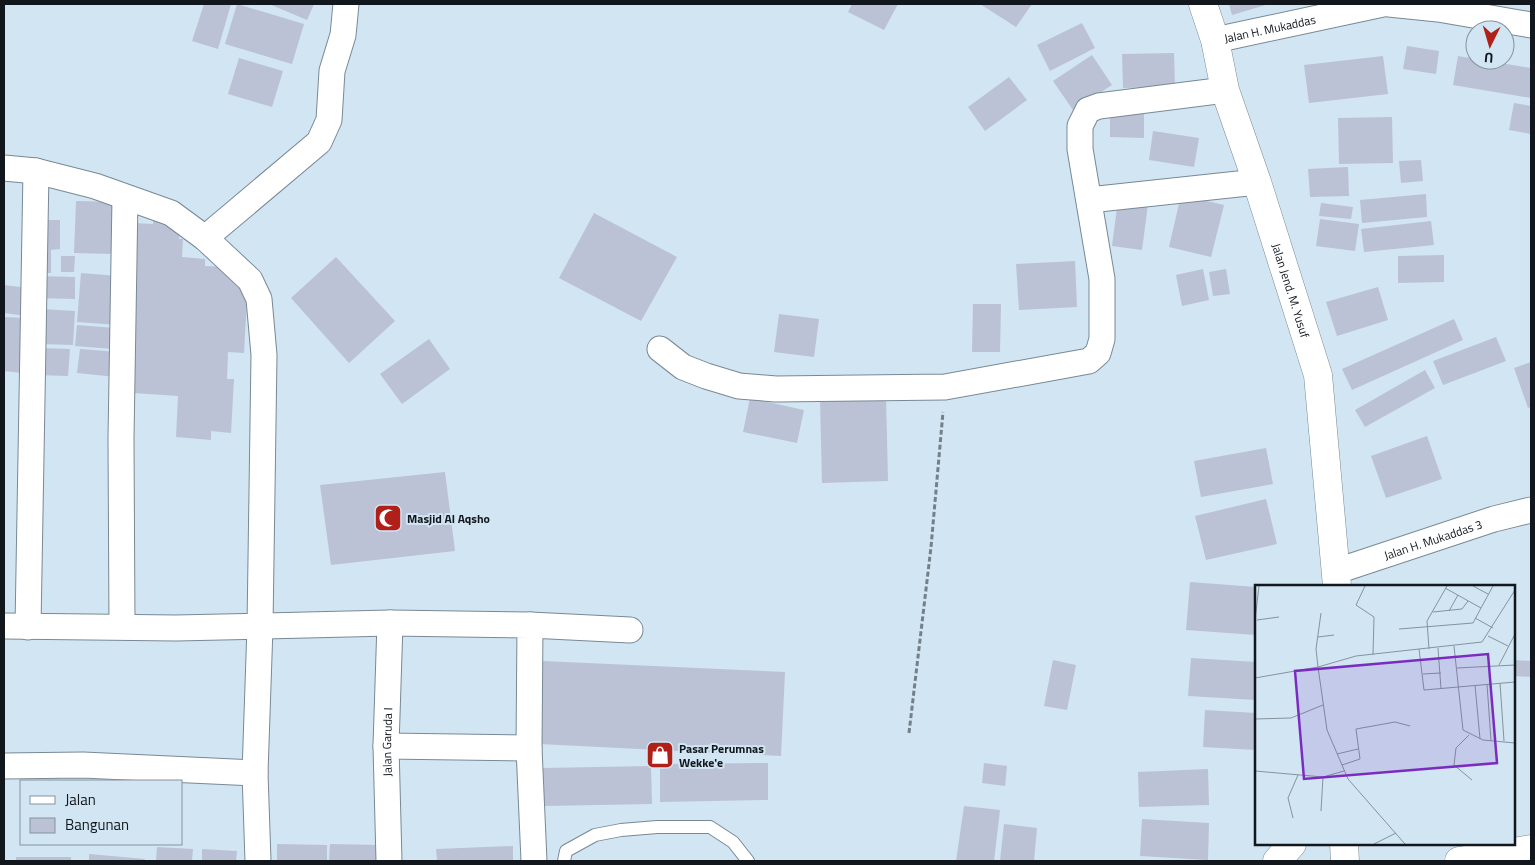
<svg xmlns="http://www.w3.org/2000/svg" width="1535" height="865" viewBox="0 0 1535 865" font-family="'Titillium Web',sans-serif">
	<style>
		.building { fill: #bbc2d5 }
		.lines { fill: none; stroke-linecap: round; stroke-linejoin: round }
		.service-casing { stroke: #788995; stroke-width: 14 }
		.minor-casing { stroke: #788995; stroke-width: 27 }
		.tertiary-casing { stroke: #788995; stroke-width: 29 }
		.trunk-casing { stroke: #788995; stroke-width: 29 }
		.path { stroke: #738089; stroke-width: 3; stroke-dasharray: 5 2.5; stroke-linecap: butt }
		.service { stroke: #fff; stroke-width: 12 }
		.minor { stroke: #fff; stroke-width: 25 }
		.tertiary { stroke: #fff; stroke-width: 28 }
		.trunk { stroke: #fff; stroke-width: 28 }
		.labels { text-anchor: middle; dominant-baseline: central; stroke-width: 4; stroke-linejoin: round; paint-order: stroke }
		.street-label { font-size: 12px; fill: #11171c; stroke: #d2e5f3 }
		.poi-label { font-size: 12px; font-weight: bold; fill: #11171c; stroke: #d2e5f3; text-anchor: start }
		.inset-road { fill: none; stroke: #85939d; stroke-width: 1 }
		.view { fill: #7b2cbf; fill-opacity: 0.15; stroke: #7b2cbf; stroke-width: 2.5 }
		.inset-edge { fill: none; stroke: #11171c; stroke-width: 2.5 }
	</style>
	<rect width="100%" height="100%" fill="#d2e5f3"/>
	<!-- building -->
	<g class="building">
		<path d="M204,4H231L218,49L192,41Z"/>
		<path d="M237,4L304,24L292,64L225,44Z"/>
		<path d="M269,4H314L307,20Z"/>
		<path d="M852,4H898L884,30L848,12Z"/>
		<path d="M980,4H1032L1016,27Z"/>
		<path d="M1229,4H1269L1232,15Z"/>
		<path d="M1082,23L1095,48L1050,71L1037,45Z"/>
		<path d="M1407,46L1439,51L1436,74L1403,69Z"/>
		<path d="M1174,53L1175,87L1123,88L1122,54Z"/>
		<path d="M1092,55L1112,85L1073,110L1053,81Z"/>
		<path d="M1383,56L1388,94L1309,103L1304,65Z"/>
		<path d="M1458,56L1531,68V98L1453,85Z"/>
		<path d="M239,58L283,71L272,107L228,94Z"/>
		<path d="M1009,77L1027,100L985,131L968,107Z"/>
		<path d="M1514,103L1531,106V134L1509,130Z"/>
		<path d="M1110,110H1144V138L1110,137Z"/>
		<path d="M1392,117L1393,163L1339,164L1338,118Z"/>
		<path d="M1153,131L1199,138L1194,167L1149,160Z"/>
		<path d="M1421,160L1423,181L1401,183L1399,161Z"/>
		<path d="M1348,167L1349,196L1310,197L1308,169Z"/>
		<path d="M1426,194L1427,217L1362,223L1360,200Z"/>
		<path d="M1181,195L1224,205L1211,257L1169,247Z"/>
		<path d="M1118,200L1148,204L1142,250L1112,246Z"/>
		<path d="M76,201L117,202L115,254L74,253Z"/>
		<path d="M1321,203L1353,207L1351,219L1319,216Z"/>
		<path d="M594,213L677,257L641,321L559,278Z"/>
		<path d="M153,218L180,220L179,239H183L182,257L205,259V266L230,267V280L248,281L244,353L228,352L227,379H234L231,433L211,431V440L176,437L178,396L133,393L135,362L125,361L133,223L153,224Z"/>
		<path d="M1320,219L1359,224L1355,251L1316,246Z"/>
		<path d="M36,220H60V249L51,250V273H36Z"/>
		<path d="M1431,221L1434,245L1364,252L1361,229Z"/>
		<path d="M1444,255V282L1398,283V256Z"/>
		<path d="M61,256H75L74,272H61Z"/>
		<path d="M336,257L395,321L349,363L291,298Z"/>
		<path d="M1075,261L1077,307L1019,310L1016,264Z"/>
		<path d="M1203,269L1209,300L1182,306L1176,275Z"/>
		<path d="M1226,269L1230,294L1213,296L1209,272Z"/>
		<path d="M81,273L118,276V325L77,322Z"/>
		<path d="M39,276L75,277V299L38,298Z"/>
		<path d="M4,285L29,288L26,316L4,313Z"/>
		<path d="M1378,287L1388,320L1337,336L1326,302Z"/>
		<path d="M973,304H1001L1000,352H972Z"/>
		<path d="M42,309L75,311L73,345L40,344Z"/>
		<path d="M779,314L819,319L814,357L774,352Z"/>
		<path d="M4,317L26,318L22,373L4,371Z"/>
		<path d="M1454,319L1463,340L1352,390L1342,369Z"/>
		<path d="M77,325L115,328L113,349L75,346Z"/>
		<path d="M1496,337L1506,361L1443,385L1433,361Z"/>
		<path d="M429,339L450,369L402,404L380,374Z"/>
		<path d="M39,348L70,349L68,376L37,375Z"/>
		<path d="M80,349L118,352L116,377L77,373Z"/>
		<path d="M1531,362V407L1528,408L1514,368Z"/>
		<path d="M1425,370L1435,388L1365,427L1355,410Z"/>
		<path d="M886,397L888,481L822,483L820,398Z"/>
		<path d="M750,398L804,410L797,443L743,432Z"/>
		<path d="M1427,436L1442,479L1386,498L1371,456Z"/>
		<path d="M1266,448L1273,484L1201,497L1194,461Z"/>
		<path d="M445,472L455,551L331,565L320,485Z"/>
		<path d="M1266,499L1277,544L1206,560L1195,516Z"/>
		<path d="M1190,582L1256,587V635L1186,630Z"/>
		<path d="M1191,658L1256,662V700L1188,696Z"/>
		<path d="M1053,660L1076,665L1067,710L1044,706Z"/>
		<path d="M1514,660L1531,661V677L1514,676Z"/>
		<path d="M543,661L785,672L781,756L539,744Z"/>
		<path d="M1205,710L1256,713V750L1203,747Z"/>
		<path d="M768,763V800L660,802V764Z"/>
		<path d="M984,763L1007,766L1005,786L982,783Z"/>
		<path d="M651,766L652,804L544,806L543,768Z"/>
		<path d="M1208,769L1209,805L1139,807L1138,772Z"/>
		<path d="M964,806L1000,810L994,861H956Z"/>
		<path d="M1142,819L1209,823L1208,860L1140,856Z"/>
		<path d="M1004,824L1037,828L1034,861H1000Z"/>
		<path d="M277,844L327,845V861H277Z"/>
		<path d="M330,844L379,845V861H329Z"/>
		<path d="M513,846V861H437L436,849Z"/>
		<path d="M157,847L193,849L192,861H156Z"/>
		<path d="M202,849L237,851L236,861H202Z"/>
		<path d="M89,854L145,859L144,861H89Z"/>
		<rect x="16" y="857" width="55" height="4"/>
	</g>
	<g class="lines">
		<!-- service casing -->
		<g class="service-casing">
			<path id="service" d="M564,861L566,851L595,835L621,830L657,827H710L733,842L748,861"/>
		</g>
		<!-- minor casing -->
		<g class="minor-casing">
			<g id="minor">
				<path d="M1389,4L1438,9L1531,25"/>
				<path id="s1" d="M1215,40L1383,4"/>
				<path d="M4,168L36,171L95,186L171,213L205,238L250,280L259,299L264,355L260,627L255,773L258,861"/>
				<path d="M1089,200L1257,182"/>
				<path d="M205,238L319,142L329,120L332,71L343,35L346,4"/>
				<path d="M660,349L683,367L706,376L739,386L776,389L945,387L1089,361L1098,353L1102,339V279L1080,149V126L1088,110L1099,106L1225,90"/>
				<path id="s2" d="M1337,571L1494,519L1531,510"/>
				<path d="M530,625L630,630"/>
				<path d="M4,626L176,628L390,623L530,625L529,748L534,861"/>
				<path d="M122,626L121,438L125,198"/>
				<path d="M28,627L36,171"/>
				<path d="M386,746L529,748"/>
				<path d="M4,766L83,765L255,773"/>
				<path id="s3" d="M389,861L386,746L390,623"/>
			</g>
		</g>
		<!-- tertiary casing -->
		<g class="tertiary-casing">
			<path id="tertiary" d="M1459,861L1531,849"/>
		</g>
		<!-- trunk casing -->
		<g class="trunk-casing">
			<g id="trunk">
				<path id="s4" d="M1203,4L1215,40L1225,90L1257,182L1318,375L1337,586"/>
				<path d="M1344,844L1345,861"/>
				<path d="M1277,861L1292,844"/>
			</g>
		</g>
		<!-- path -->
		<path class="path" d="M909,733L931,547L943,412"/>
		<!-- service -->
		<use href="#service" class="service"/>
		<!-- minor -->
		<use href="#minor" class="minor"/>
		<!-- tertiary -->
		<use href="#tertiary" class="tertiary"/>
		<!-- trunk -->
		<use href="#trunk" class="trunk"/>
	</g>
	<!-- icons -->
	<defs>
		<g id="mosque-square" transform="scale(1.4375)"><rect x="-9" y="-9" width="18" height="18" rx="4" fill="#b02019" stroke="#d2e5f3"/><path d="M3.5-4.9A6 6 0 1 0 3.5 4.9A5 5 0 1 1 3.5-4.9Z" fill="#fff"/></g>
		<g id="shop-square" transform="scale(1.4375)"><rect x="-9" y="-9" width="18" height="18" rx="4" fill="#b02019" stroke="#d2e5f3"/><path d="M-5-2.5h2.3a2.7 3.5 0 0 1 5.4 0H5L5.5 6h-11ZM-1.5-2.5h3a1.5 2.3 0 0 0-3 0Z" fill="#fff"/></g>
	</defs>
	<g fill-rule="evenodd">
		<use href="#mosque-square" x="388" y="518"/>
		<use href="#shop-square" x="660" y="755"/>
	</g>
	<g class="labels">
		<!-- street labels -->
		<g class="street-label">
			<text stroke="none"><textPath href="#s1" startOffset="56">Jalan H. Mukaddas</textPath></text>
			<text stroke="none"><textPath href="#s4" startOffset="300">Jalan Jend. M. Yusuf</textPath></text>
			<text stroke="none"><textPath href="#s2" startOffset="101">Jalan H. Mukaddas 3</textPath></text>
			<text stroke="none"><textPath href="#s3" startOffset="119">Jalan Garuda I</textPath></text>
		</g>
		<!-- poi labels -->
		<g class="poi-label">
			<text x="407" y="518">Masjid Al Aqsho</text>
			<text x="679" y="748">Pasar Perumnas<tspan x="679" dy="14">Wekke'e</tspan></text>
		</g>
	</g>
	<!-- overview -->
	<g transform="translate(1255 585)">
		<rect width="260" height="260" fill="#d2e5f3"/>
		<path class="inset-road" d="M110,1L101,20L119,32L118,70M218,1L233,9M190,3L226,23L238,1M194,26L203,10M178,27L207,24L213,16M220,33L238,43M0,35L4,1M2,35L24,32M144,44L218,38L226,23M233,51L253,61M63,52L79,50M199,61L208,145L228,155L260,158M183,63L186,104M164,64L169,105L260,97M174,64L172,36L192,1M244,80L260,49M202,83L260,80M168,89L186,88M0,93L63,82L61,64L66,28M245,98L249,156M232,99L236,156M220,100L225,154M0,134L36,133L68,120M214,150L201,163L199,180L217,195M82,169L103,164M87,180L105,174L101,144L140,137L155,141M0,186L68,192L89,186M66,226L68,192M38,233L33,213L43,190M119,259L141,248M150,259L93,194L72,145L63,82L101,71L227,57L260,5"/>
		<path class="view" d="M233,69L242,178L49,194L40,86Z"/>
		<rect width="260" height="260" class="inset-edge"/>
	</g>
	<!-- border -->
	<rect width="1535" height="865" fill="none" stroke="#11171c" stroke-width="10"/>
	<!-- legend -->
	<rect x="20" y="780" width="162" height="65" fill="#d2e5f3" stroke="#85939d"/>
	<rect x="30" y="796" width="25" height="8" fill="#ffffff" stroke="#85939d"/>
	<text x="65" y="805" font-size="15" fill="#11171c">Jalan</text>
	<rect x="30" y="818" width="25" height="15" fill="#bbc2d5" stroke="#85939d"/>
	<text x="65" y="830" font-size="15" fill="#11171c">Bangunan</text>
	<!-- north arrow -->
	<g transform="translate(1490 45) rotate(185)"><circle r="24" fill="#d2e5f3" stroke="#85939d"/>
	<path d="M0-4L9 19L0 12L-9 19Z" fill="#b02019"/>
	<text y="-8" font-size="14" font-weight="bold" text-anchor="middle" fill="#11171c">U</text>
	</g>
</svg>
